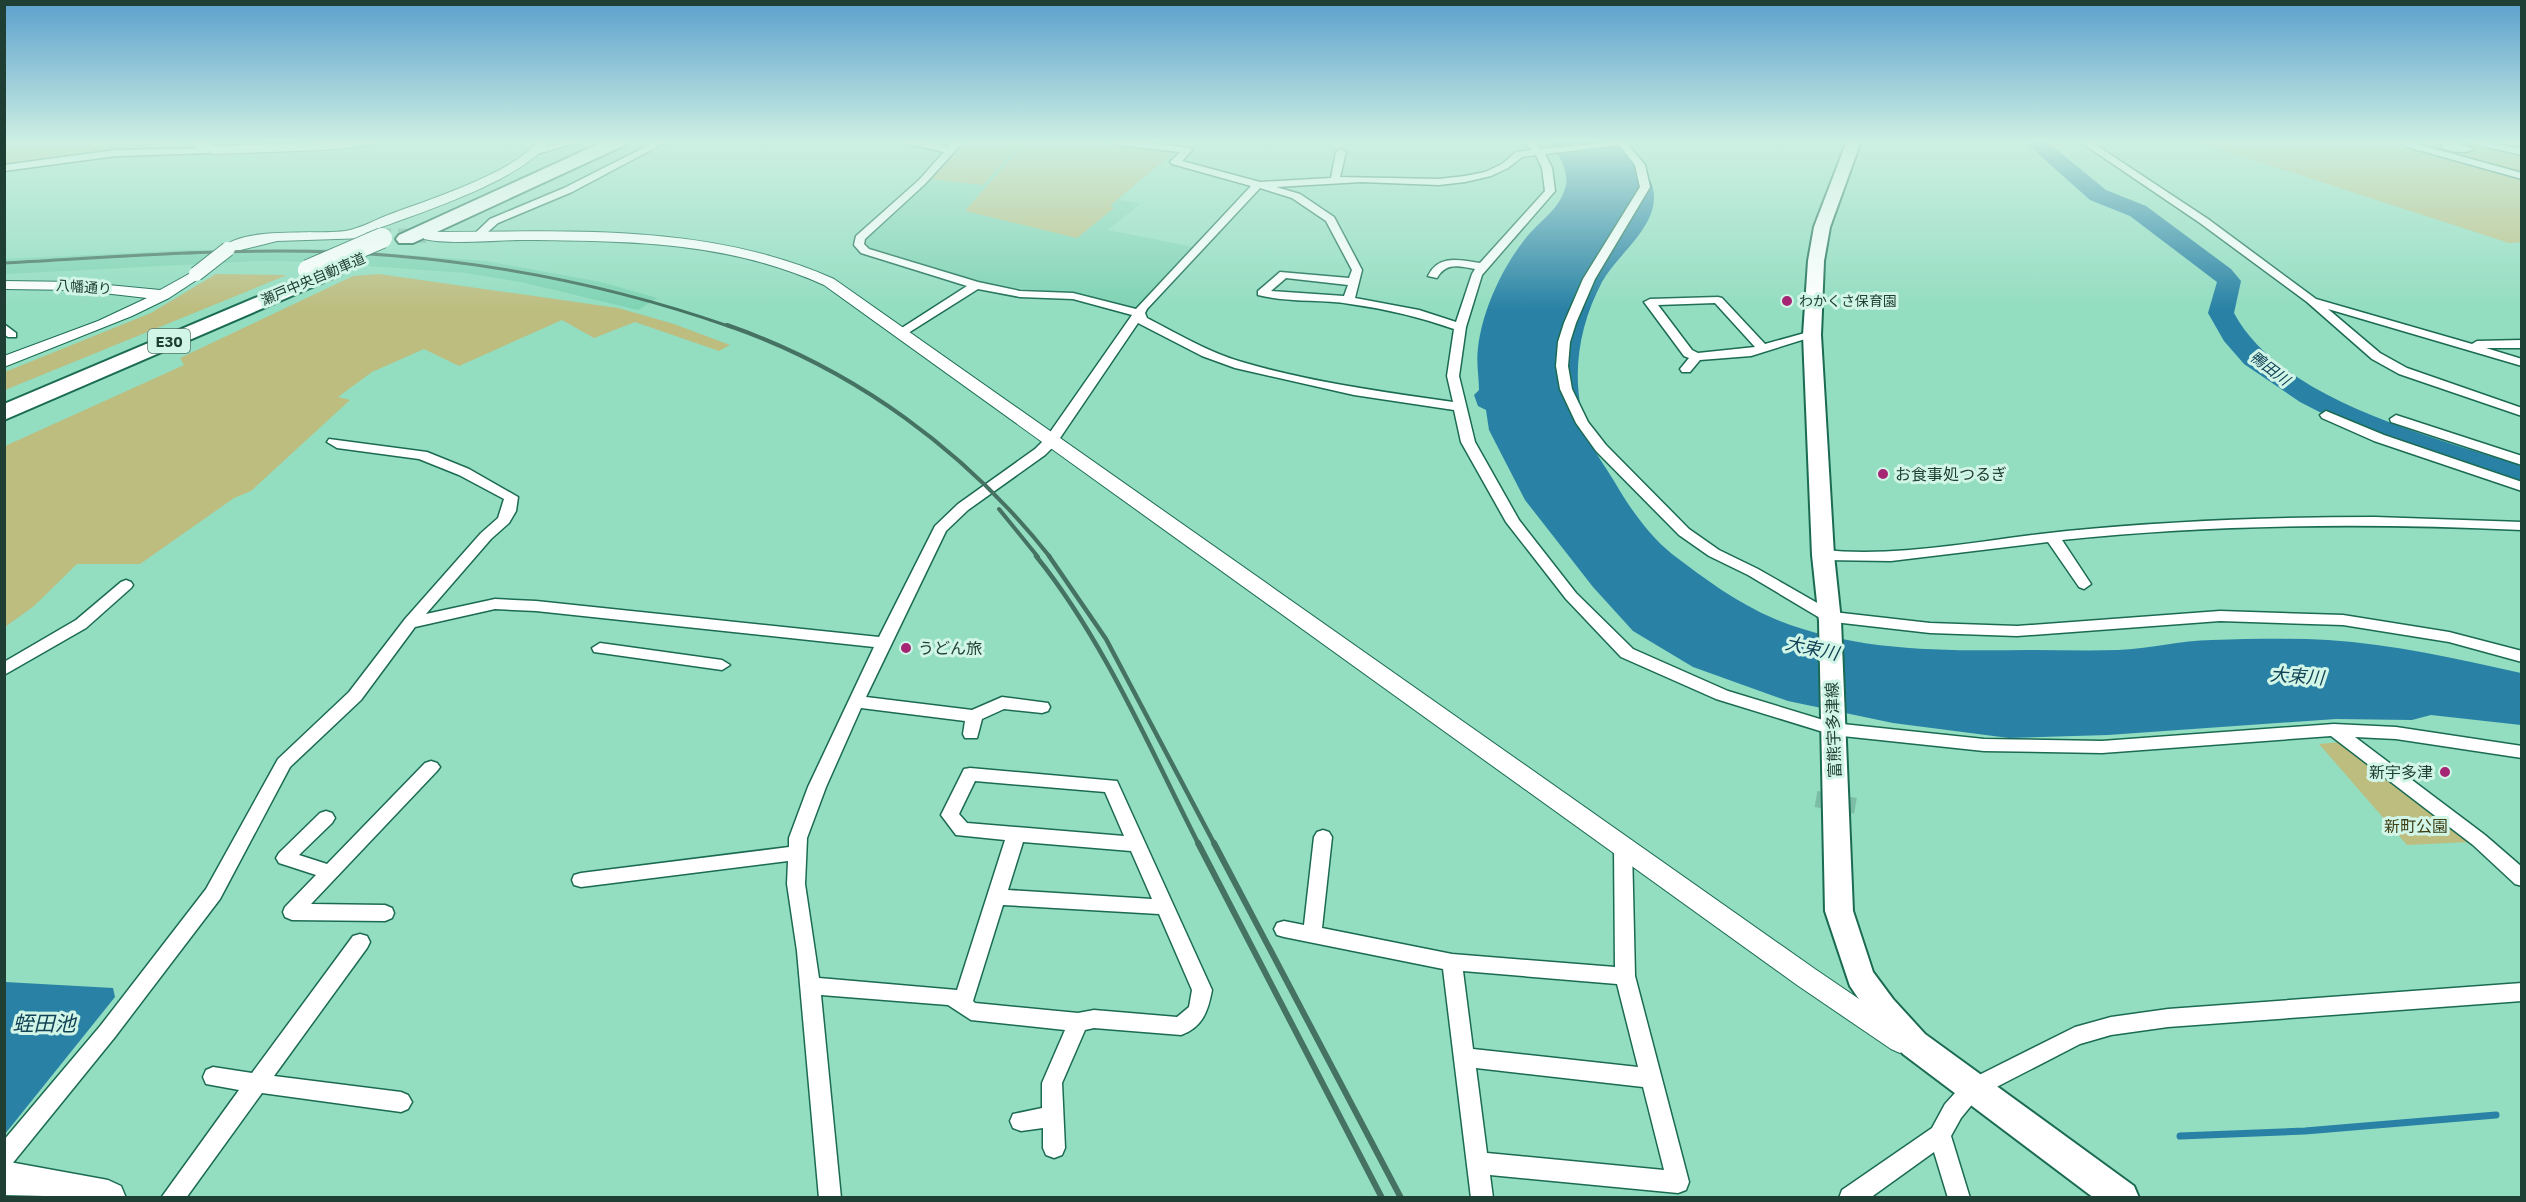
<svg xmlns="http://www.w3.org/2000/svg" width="2526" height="1202" viewBox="0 0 2526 1202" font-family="'IBM Plex Sans','Noto Sans JP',sans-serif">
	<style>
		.built { fill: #7fd3b4 }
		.green { fill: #bdbd80 }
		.water { fill: #2982a5 }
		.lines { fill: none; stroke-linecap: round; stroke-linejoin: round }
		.stream { stroke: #2982a5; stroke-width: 7 }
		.river { fill: #2982a5; fill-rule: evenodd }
		.minor-tunnel { stroke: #7cbda5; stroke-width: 16; stroke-dasharray: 16 8; stroke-linecap: butt }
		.tertiary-tunnel { stroke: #7cbda5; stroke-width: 14; stroke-dasharray: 14 7; stroke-linecap: butt }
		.minor-casing { stroke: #1b6b53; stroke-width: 3 }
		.tertiary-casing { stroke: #1b6b53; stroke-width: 2 }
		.secondary-casing { stroke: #1b6b53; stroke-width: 4 }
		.primary-casing { stroke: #1b6b53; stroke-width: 3 }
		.motorway-casing { stroke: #1b6b53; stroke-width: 4 }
		.minor { fill: #fff; fill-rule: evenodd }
		.tertiary { fill: #fff; fill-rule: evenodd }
		.secondary { fill: #fff; fill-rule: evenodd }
		.primary { fill: #fff; fill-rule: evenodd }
		.motorway { fill: #fff; fill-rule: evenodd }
		.rail-far3 { stroke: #457262; stroke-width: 3 }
		.rail-far2 { stroke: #457262; stroke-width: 4 }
		.rail-far1 { stroke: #457262; stroke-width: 4.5 }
		.rail { stroke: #457262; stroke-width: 6 }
		.tertiary-bridge-casing { stroke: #1b6b53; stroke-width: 16; stroke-linecap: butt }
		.motorway-bridge-casing { stroke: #1b6b53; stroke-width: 22; stroke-linecap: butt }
		.tertiary-bridge { stroke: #fff; stroke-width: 14 }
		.motorway-bridge { stroke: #fff; stroke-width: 20 }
		.poi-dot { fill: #a52473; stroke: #d1f5e7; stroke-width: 2 }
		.labels { text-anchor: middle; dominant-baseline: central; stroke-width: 6; stroke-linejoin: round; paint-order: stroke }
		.far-street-label { font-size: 14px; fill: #203f34; stroke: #d1f5e7 }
		.far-poi-label { font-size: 14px; fill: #203f34; stroke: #d1f5e7; text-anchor: start }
		.shield { fill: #d1f5e7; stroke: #55766a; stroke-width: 1.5 }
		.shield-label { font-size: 15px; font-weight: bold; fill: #203f34 }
		.far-water-label { font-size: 15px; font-style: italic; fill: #114256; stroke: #d1f5e7 }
		.poi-label { font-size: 16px; fill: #203f34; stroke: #d1f5e7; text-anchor: start }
		.street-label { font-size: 16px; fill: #203f34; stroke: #d1f5e7 }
		.park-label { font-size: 16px; fill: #3f3f15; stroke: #d1f5e7 }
		.water-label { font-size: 18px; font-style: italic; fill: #114256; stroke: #d1f5e7 }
		.near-water-label { font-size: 21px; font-style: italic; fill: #114256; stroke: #d1f5e7 }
	</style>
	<rect width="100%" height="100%" fill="#93ddc1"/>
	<!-- built -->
	<g class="built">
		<path d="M966,141H1086L1174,152L1118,199L1140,204L1108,230L1193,247L1137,308L1076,293L990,286L866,247L864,240L869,233L896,212Z"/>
		<path d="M329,249L486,261L601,282L657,298L638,310L521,282L465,273L313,262L262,261L5,274V259L189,250Z"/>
	</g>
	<!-- green -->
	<g class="green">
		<path d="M5,141H176L165,149H120L8,163L5,162Z"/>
		<path d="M966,141H1022L983,185L929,179L954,150Z"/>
		<path d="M1026,141H1086L1174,152L1118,199L1110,206L1114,208L1077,238L965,211Z"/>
		<path d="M2195,141H2521V242L2509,243Z"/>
		<path d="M216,274L287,275L5,390V372L151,313Z"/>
		<path d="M379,274L618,308L674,324L730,345L719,351L635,322L594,338L562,320L459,366L424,349L372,372L338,397L350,400L251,491L234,498L140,564H77L34,606L5,627V446L184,365L180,358L353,276Z"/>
		<path d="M2341,742L2469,842L2407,845L2319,744Z"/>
	</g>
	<!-- water -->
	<g class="water">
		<path d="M1546,141H1618C1633,154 1654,175 1654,196C1655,229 1617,255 1602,282C1575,333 1569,391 1592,445C1599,459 1609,472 1617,486C1631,510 1650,536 1672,554C1705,579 1737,603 1775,619C1855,652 1945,651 2029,650C2059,650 2088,651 2118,650C2149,649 2181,640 2212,640C2250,639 2290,638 2328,640C2393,644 2458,659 2521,673V725L2431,715L2412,720L2336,719L2108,735L2009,738L1893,723L1788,701L1693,667L1633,631L1593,587L1525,500L1489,430L1486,410L1478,406L1474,395L1479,390C1479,377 1476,362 1478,348C1482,311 1502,268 1525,239C1539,221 1561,209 1566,185C1569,172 1557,147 1546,141Z"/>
		<path d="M5,982L113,988L115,997L5,1134Z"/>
	</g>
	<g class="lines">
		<!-- stream -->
		<path class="stream" d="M2180,1136L2305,1131L2496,1115"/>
		<!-- river -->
		<path class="river" d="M2024,141H2046L2106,190L2146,206L2231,269L2241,281L2234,313C2280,400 2433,437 2522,466V485L2385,440L2339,422L2300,402L2244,364L2224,341L2208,313L2217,282L2213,279L2130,216L2090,200Z"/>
		<!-- minor-tunnel -->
		<path class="minor-tunnel" d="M1816,799L1856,806"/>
		<!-- tertiary-tunnel -->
		<path class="tertiary-tunnel" d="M377,235L426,236"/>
		<!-- minor casing -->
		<g class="minor-casing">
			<g id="minor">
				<path d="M568,141H583L540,153L535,150Z"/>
				<path d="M657,141H668L572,192L498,223L481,238L472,236L490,219L564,188Z"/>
				<path d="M904,141H919L948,147L954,141H964L925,184L865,239L864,244L869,249L978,282L1020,291L1073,293L1136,309L1251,186L1172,164L1170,162L1180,152L1111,144L1107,141H1132L1190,148L1192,150L1182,161L1260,182L1331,178L1336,152L1341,149L1346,152L1340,177L1439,179L1465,176L1485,172L1502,164L1516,152L1532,150L1522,141H1532L1541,149L1625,141L1645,165L1650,187L1595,279L1576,323L1570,342L1568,366L1572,389L1588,422L1606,445L1689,529L1719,550L1758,569L1833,612L1930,623L2017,626L2220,611L2343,615L2449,632L2522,651V662L2449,642L2343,625L2220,621L2017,636L1930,633L1825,621L1748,575L1709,556L1679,535L1596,451L1576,423L1560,389L1556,366L1558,342L1564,323L1583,279L1640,187L1635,165L1619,145L1545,154L1552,168L1555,191L1482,275L1466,327L1459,376L1475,442L1519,520L1576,593L1633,649L1728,691L1833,723L1984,739L2102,741L2334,724L2396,727L2522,746V758L2396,739L2355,737L2485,835L2522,867V886L2515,884L2473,845L2331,736L2102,753L1984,751L1833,735L1716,699L1621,657L1566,599L1506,522L1461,442L1454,410L1354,395L1235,368L1202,356L1138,323L1056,444L1045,455L968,510L946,531L866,697L972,710L1002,697L1048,703L1050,707L1048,711L1042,713L1004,709L982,719L977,738H965L963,734L965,721L861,708L826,787L807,838L805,884L819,978L957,990L1005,840L956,835L941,815L964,769L970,768L1117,781L1212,990C1208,1011 1203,1027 1181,1035L1094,1028L1085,1030L1062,1083L1065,1148L1062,1155L1054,1158L1046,1155L1043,1148V1128L1021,1131L1013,1128L1010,1121L1013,1114L1042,1108V1083L1065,1030L971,1020L948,1005L821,995L841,1198H819L797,951L787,884L788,861L581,887L574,885L572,880L574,875L581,873L789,847V838L808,787L874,647L536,611L495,609L415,627L361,700L290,767L220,899L115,1037L12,1164L4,1167V1140L101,1025L206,889L278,759L349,692L405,619L481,533L498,518L504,499L459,475L419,459L337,448L327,442L329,439L427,452L469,469L518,497L516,511L509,523L491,539L426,614L495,599L536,601L879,637L935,526L958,504L1035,449L1046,438L1132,315L1073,299L1020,297L978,289L905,335H897V331L967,286L861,253L854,245L856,236L919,180L944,152L905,143ZM1536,155L1542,168L1545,191L1480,263C1460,260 1438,254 1428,276L1437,278C1446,262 1459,266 1475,269L1472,274L1456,322L1419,310L1355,298L1362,270L1334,217L1300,194L1276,187L1361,182L1439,185L1465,182L1491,176L1508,168L1522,157ZM1260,188L1292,198L1326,221L1352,270L1349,278L1280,272L1258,291V295C1289,303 1320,299 1350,304C1386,309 1420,317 1454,329L1447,376L1453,402C1383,392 1310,382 1242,362C1208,352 1178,334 1147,318L1145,313L1147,309ZM1286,278L1348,285L1344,296L1271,291ZM975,781L1105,792L1124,836L967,823L959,814ZM1023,842L1131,851L1152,899L1008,890ZM1003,905L1159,914L1192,990L1189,1007L1177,1017L1094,1010L1078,1013L975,1003L973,1001Z"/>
				<path d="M2079,141H2090L2208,219L2316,299L2472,344L2477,341L2522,340V348H2486L2522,359V366L2328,309L2380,353L2407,368L2522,408V416L2399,374L2372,359L2307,302L2200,223Z"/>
				<path d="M2404,141H2413L2417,144L2522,173V179L2411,148L2404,145Z"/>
				<path d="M2438,141H2451L2474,149C2467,154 2448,152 2441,147L2444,145Z"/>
				<path d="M2461,141H2478L2522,149V155Z"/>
				<path d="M216,148V152L213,153L116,156L4,171V165L116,150Z"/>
				<path d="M1718,297L1722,298L1765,344L1812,331L1818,335L1751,356L1700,360L1690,372H1682L1680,369L1689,358L1684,356L1644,302L1650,299ZM1715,303L1755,347L1698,353L1692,350L1658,305Z"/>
				<path d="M4,324L16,333V337H8L4,334Z"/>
				<path d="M2326,411L2384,435L2522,482V491L2374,441L2322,418L2320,415Z"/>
				<path d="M2396,415L2522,456V465L2391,422L2390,419Z"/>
				<path d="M2375,517L2522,522V530C2368,523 2214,524 2062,540L2091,584L2084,589L2079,587L2048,542L1891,561L1823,560L1816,555L1823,550C1904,558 1986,539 2067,531C2169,521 2272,517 2375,517Z"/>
				<path d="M126,580L131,582L133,585L131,588L86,628L4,675V662L76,620L121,582Z"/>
				<path d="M600,643L722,660L730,665L722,670L594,652L592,648Z"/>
				<path d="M431,761L437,763L440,767L437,771L311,904L385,905L392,908L394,913L392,918L385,921L292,920L285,917L283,912L285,907L316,875L279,863L276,858L279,853L320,813L326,811L332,813L335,818L332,823L299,855L327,864L425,763Z"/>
				<path d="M1323,830L1329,832L1332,837L1322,928L1452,954L1615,967L1614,848L1617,843L1623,841L1629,843L1632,848L1635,976L1689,1182L1686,1190L1678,1193L1490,1175L1493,1198H1471L1443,969L1284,937L1277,935L1274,929L1277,923L1284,921L1304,925L1314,837L1317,832ZM1463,971L1617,984L1638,1067L1473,1049ZM1476,1068L1643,1087L1664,1170L1487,1153Z"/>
				<path d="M360,934L367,936L370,942L367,948L274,1076L401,1092L408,1095L412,1102L408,1109L401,1112L262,1093L186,1198H161L239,1090L206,1084L203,1077L206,1070L213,1067L252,1073L353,936Z"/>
				<path d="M2522,983V1001L2168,1027L2111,1035L2080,1044L1979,1096L1961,1118L1951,1136L1970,1198H1948L1934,1152L1870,1198H1839L1842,1190L1932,1128L1945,1104L1965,1082L2075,1027L2111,1017L2168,1009Z"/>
			</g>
		</g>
		<!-- tertiary casing -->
		<g class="tertiary-casing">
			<g id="tertiary">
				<path d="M192,141H204L214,146L378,141L372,145L323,150L213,154L197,149Z"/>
				<path d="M538,141H550C521,182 415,214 366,233V238L277,241L228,253L221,249C242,226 316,235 345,231C359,229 375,220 388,215C427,200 514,173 538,141Z"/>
				<path d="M429,232C565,232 707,222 834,279L1815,969L1909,1033L1913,1041L1909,1049L1900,1053L1891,1049L1797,985L824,285C726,241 630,241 524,240C496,240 450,245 424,239V233Z"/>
				<path d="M196,270L201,271V277L169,298L132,316L4,367V356L98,321L147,298L77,290L4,289V281L77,282L160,290Z"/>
			</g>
		</g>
		<!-- secondary casing -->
		<g class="secondary-casing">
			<path id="secondary" d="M1847,141H1861L1830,227L1824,261L1821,335L1834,555L1841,621L1853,911L1873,972L1893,999L1925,1034L2134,1186L2139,1198H2094L1903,1054L1871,1017L1850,986L1825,911L1819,621L1812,555L1803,335L1808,261L1814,227Z"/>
		</g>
		<!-- primary casing -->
		<g class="primary-casing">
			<path id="primary" d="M4,1161L108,1180L121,1186L126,1198L4,1195Z"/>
		</g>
		<!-- motorway casing -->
		<g class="motorway-casing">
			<g id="motorway">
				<path d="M605,141H628L625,145L413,243H399L396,239L399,235Z"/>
				<path d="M333,265L340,267L343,271L340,275L4,420V404Z"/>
			</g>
		</g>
		<!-- minor -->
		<use href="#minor" class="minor"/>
		<!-- tertiary -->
		<use href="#tertiary" class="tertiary"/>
		<!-- secondary -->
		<use href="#secondary" class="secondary"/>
		<!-- primary -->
		<use href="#primary" class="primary"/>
		<!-- motorway -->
		<use href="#motorway" class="motorway"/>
		<!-- rail-far3 -->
		<path class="rail-far3" d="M4,263C114,257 225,248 335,252C471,258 603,282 731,327"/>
		<!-- rail-far2 -->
		<g class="rail-far2">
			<path d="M727,325C856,370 966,451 1050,557"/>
			<path d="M999,509L1038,557"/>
		</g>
		<!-- rail-far1 -->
		<g class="rail-far1">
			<path d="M1036,556C1104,640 1150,749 1199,845"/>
			<path d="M1049,556L1106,639L1215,845"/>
		</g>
		<!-- rail -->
		<g class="rail">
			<path d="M1198,843L1382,1198"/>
			<path d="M1214,843L1401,1198"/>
		</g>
		<!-- tertiary-bridge casing -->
		<g class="tertiary-bridge-casing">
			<path id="tertiary-bridge" d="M196,274L228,249"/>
		</g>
		<!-- motorway-bridge casing -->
		<g class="motorway-bridge-casing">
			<path id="motorway-bridge" d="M308,270L382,238"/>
		</g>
		<!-- tertiary-bridge -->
		<use href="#tertiary-bridge" class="tertiary-bridge"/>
		<!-- motorway-bridge -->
		<use href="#motorway-bridge" class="motorway-bridge"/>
	</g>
	<!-- sky -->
	<linearGradient id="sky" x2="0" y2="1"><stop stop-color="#5ba0cd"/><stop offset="0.46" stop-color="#cef0e3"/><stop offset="1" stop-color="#cef0e3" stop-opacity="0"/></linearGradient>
	<rect width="2526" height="309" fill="url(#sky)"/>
	<!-- markers -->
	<g class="poi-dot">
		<circle cx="1787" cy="301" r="6"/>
		<circle cx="1883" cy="474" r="6"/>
		<circle cx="906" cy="648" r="6"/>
		<circle cx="2445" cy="772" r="6"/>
	</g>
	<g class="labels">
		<!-- far-street labels -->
		<g class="far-street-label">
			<text transform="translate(313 279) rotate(-23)">瀬戸中央自動車道</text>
			<text transform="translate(84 287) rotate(4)">八幡通り</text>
		</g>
		<!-- far-poi labels -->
		<g class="far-poi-label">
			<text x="1799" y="301">わかくさ保育園</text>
		</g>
		<!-- shield labels -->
		<rect class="shield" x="148" y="329" width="42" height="24" rx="4.5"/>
		<g class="shield-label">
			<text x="169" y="341">E30</text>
		</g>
		<!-- far-water labels -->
		<g class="far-water-label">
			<text transform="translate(2270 368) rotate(37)">鴨田川</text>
		</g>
		<!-- poi labels -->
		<g class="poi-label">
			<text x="1895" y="474">お食事処つるぎ</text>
			<text x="918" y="648">うどん旅</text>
			<text x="2433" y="772" text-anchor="end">新宇多津</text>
		</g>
		<!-- street labels -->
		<g class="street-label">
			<text transform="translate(1833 730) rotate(-92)">富熊宇多津線</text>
		</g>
		<!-- park labels -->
		<g class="park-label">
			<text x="2416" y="826">新町公園</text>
		</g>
		<!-- water labels -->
		<g class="water-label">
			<text transform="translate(1812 648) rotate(12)">大束川</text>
			<text transform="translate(2297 676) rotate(4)">大束川</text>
		</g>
		<!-- near-water labels -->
		<g class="near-water-label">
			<text x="44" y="1023">蛭田池</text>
		</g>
	</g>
	<!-- border -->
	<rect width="2526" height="1202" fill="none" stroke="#203f34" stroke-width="12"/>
</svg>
